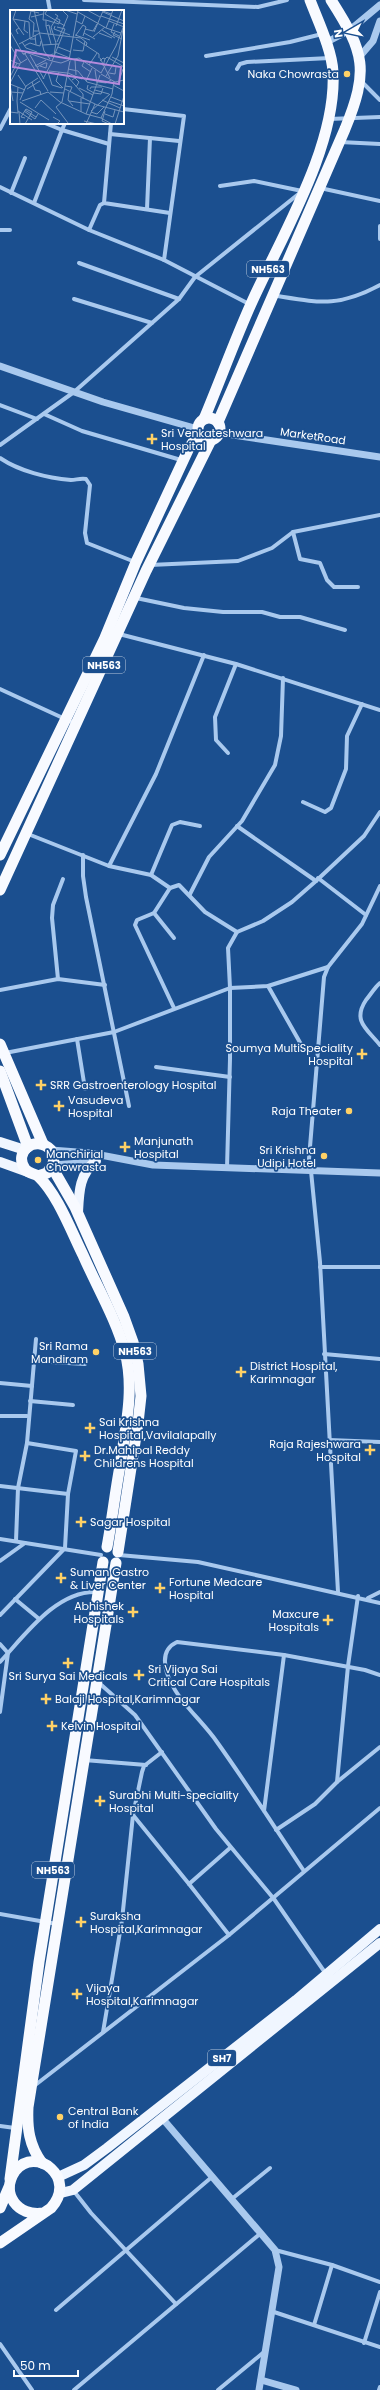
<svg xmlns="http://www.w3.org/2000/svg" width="380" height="2390" viewBox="0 0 380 2390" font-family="Poppins,sans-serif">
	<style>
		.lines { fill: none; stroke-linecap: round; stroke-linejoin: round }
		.minor { stroke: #a9c9ee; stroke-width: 4 }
		.tertiary { stroke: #a9c9ee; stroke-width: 7 }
		.primary { stroke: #f0f6ff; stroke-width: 10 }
		.trunk { stroke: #f8faff; stroke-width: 11 }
		.poi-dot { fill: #ffd166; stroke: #1b4f8f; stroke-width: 1.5 }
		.labels { text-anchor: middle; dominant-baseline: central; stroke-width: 3.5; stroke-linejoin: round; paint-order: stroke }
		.shield { fill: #1b4f8f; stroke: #bbcadd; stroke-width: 1 }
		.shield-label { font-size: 10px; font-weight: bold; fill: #fff }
		.poi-label { font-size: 11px; fill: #fff; stroke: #1b4f8f; text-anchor: start }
		.street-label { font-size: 11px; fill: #fff; stroke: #1b4f8f }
		.inset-road { fill: none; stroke: #7695bc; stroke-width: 1 }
		.view { fill: #b68bdc; fill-opacity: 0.15; stroke: #b68bdc; stroke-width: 2 }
		.inset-edge { fill: none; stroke: #fff; stroke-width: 2 }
	</style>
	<rect width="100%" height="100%" fill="#1b4f8f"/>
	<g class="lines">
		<!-- minor -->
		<g class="minor">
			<path d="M48,0L50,11"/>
			<path d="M84,0L258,7L287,0"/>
			<path d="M206,56L290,42L322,34"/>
			<path d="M237,69L240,64L247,62L330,58"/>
			<path d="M362,82L380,100"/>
			<path d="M123,109L184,116L164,260"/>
			<path d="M329,119L380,117"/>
			<path d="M45,123L62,130L65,123"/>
			<path d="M111,123L104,203L170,213"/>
			<path d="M0,129L11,108"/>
			<path d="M110,134L179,141"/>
			<path d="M340,142L380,144"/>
			<path d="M220,186L254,181L302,191"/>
			<path d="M0,187L89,230L164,260L251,305"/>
			<path d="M320,188L380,201"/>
			<path d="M11,193L25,158"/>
			<path d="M34,203L62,130L109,144"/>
			<path d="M147,209L150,138"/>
			<path d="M380,226V239"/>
			<path d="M0,230H10"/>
			<path d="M89,230L100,205L104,203"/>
			<path d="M79,263L179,299"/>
			<path d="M277,293V296C321,303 339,307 380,285"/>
			<path d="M74,299L152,323"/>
			<path d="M0,405L37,419"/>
			<path d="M44,414L82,431L181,460"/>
			<path d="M0,445L74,392L179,299L195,277L301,192"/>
			<path d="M0,458C19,471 47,478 71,480C76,480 80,478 86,479L90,485L85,533L87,543L135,562"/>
			<path d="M293,532L300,559L320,563L327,580L334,587H358"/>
			<path d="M150,565L238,561L272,548L293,532L380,515"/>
			<path d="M136,598L184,608L223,612H262L280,617H300L345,630"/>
			<path d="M119,634L236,664L380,710"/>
			<path d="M0,689L76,724"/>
			<path d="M228,753L216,740L215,717L236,664"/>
			<path d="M303,802L325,812L331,808L346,769L347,736L362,704"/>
			<path d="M237,826L316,881"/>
			<path d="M28,834L109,866L156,774L204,655"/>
			<path d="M83,855V876L86,897L129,1106"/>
			<path d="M109,866L151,875L170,888L179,885L205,912L237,932"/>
			<path d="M151,875L172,825L180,822L200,826"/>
			<path d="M318,878L366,915"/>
			<path d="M170,888L154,913L137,920L135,925L174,1008"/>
			<path d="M190,894L209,857L242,821L275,765L281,736L283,678"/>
			<path d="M154,913L174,938"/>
			<path d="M58,979L52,918L53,905L63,879"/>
			<path d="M380,983C375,987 371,994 366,1000C352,1021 367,1029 380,1045"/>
			<path d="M268,986L302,1046L310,1051L318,1048"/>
			<path d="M0,990L58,979L105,985"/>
			<path d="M77,1039L85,1089"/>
			<path d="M5,1053L114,1032L230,988L268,986L328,967"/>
			<path d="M156,1067L230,1077"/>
			<path d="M227,1168L230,1059V988L228,948L237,932L263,921L292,902L316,881L364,836L380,812"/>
			<path d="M308,1171L324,977L328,967L362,924L380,886"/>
			<path d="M311,1171L320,1262L338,1592"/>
			<path d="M320,1267H380"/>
			<path d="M324,1354L380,1359"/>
			<path d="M34,1361L85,1364"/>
			<path d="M0,1383L32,1386"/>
			<path d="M30,1401L73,1405"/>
			<path d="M0,1416H27"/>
			<path d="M329,1440L380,1442"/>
			<path d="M0,1486L68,1494"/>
			<path d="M0,1539L101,1555"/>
			<path d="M16,1541L18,1488L27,1443L36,1339"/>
			<path d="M119,1555L198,1562L380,1603"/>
			<path d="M0,1561L25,1543"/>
			<path d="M368,1598L380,1592"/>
			<path d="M15,1599L38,1618"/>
			<path d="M0,1615L65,1548L68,1494L76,1451L27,1443"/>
			<path d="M0,1644L8,1653L0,1712"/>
			<path d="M284,1655L365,1670L380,1675"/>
			<path d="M0,1662C25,1635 56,1591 96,1592"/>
			<path d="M98,1682L135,1715L216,1829L274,1899L326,1974"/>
			<path d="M84,1760L146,1765"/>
			<path d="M337,1782L380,1747"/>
			<path d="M264,1811L284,1655L177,1642C164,1648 163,1660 167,1673C175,1699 202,1720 217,1742C247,1784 275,1828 304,1871"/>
			<path d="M133,1815L189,1884L230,1848"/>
			<path d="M276,1830L315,1804L337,1782L348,1666L358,1596"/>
			<path d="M189,1884L229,1935"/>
			<path d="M0,1914L57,1924"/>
			<path d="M103,2032L122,1920L133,1815L142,1772L144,1766L162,1752"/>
			<path d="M34,2086L229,1935L380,1808"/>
			<path d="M0,2126L15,2128"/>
			<path d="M73,2190L91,2213L176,2304"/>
			<path d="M233,2198L270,2168"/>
			<path d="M275,2250L332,2265L380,2282"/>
			<path d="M56,2310L213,2176"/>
			<path d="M271,2311L380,2347"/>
			<path d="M314,2325L332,2265"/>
			<path d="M364,2343L380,2292"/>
			<path d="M0,2344L32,2390"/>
			<path d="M74,2390L261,2233"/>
			<path d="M218,2390L264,2352"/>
			<path d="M379,2390L380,2387"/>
		</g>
		<!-- tertiary -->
		<g class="tertiary">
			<path d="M325,43L350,30L380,5"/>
			<path d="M361,55L373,41L380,21"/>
			<path d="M0,366L103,402L198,429"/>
			<path d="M220,433L380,457"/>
			<path d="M51,1150L90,1153L153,1165L380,1173"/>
			<path d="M53,1165L95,1162"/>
			<path d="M162,2118L275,2250L279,2267L259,2390"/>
			<path d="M261,2380L296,2390"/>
		</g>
		<!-- primary -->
		<g class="primary">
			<path d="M0,1142L25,1150"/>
			<path d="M0,1162L28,1172"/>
			<path d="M78,1213C79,1193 79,1174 96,1161"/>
			<path d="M58,2177L84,2165L107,2148L296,2000L380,1929"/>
			<path d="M61,2193L73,2190L380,1943"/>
		</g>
		<!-- trunk -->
		<g class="trunk">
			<circle cx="209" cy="429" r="11"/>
			<path d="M204,419C220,381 234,342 251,304C281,237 337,146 333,72C332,50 318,21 310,0"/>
			<path d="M218,422L345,129C369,70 365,53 331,0"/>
			<path d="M0,855L104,640L136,562L189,448L199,433"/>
			<path d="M0,890L146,571L211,440"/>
			<path d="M0,1044L43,1144"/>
			<path d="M0,1071L28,1147"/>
			<path d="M52,1167L75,1207L124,1317L133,1342L138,1364L141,1396L138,1423L118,1552"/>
			<path d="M38,1176L47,1173L54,1162L51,1150C35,1134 13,1152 25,1169C29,1174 34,1173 38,1176C58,1195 71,1231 83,1255C97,1287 116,1319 125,1352C135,1390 125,1429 120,1466C115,1493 112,1520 107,1547"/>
			<path d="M42,2163C29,2145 27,2128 28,2107L116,1563"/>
			<path d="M10,2179L39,1962L103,1562"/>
			<path d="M0,2208L9,2187"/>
			<path d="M0,2243L51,2208C78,2178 36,2145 15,2171C0,2194 18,2217 43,2213"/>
		</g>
	</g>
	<!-- markers -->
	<g class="poi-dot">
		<circle cx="347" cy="74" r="4"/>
		<path d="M150 433h4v4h4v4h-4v4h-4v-4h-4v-4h4z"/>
		<path d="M360 1048h4v4h4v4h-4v4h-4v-4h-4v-4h4z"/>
		<path d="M39 1079h4v4h4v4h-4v4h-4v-4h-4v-4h4z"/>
		<path d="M57 1100h4v4h4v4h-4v4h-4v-4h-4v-4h4z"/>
		<circle cx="349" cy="1111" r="4"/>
		<path d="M123 1141h4v4h4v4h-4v4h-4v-4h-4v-4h4z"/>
		<circle cx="324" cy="1156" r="4"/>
		<circle cx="38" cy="1160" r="4"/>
		<circle cx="96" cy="1352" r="4"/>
		<path d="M239 1366h4v4h4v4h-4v4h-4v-4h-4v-4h4z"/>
		<path d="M88 1422h4v4h4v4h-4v4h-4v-4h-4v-4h4z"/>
		<path d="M368 1444h4v4h4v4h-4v4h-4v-4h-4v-4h4z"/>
		<path d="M83 1450h4v4h4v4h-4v4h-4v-4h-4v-4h4z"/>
		<path d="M79 1516h4v4h4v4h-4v4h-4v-4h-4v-4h4z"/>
		<path d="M59 1572h4v4h4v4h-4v4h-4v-4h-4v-4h4z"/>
		<path d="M158 1582h4v4h4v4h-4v4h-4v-4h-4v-4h4z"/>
		<path d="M131 1606h4v4h4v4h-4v4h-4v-4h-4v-4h4z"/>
		<path d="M326 1614h4v4h4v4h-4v4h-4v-4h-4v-4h4z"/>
		<path d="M66 1657h4v4h4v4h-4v4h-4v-4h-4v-4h4z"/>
		<path d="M137 1669h4v4h4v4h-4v4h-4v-4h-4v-4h4z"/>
		<path d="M44 1693h4v4h4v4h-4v4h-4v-4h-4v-4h4z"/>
		<path d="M50 1720h4v4h4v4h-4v4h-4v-4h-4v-4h4z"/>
		<path d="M98 1795h4v4h4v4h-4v4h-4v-4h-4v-4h4z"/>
		<path d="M79 1916h4v4h4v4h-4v4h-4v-4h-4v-4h4z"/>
		<path d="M75 1988h4v4h4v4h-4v4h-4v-4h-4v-4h4z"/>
		<circle cx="60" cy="2117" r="4"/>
	</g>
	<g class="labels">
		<!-- shield labels -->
		<g class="shield">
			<rect x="247" y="261" width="42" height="16" rx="3"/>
			<rect x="83" y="657" width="42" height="16" rx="3"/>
			<rect x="114" y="1343" width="42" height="16" rx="3"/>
			<rect x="32" y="1862" width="42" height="16" rx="3"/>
			<rect x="208" y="2050" width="28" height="16" rx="3"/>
		</g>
		<g class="shield-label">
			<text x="268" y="269">NH563</text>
			<text x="104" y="665">NH563</text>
			<text x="135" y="1351">NH563</text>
			<text x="53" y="1870">NH563</text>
			<text x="222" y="2058">SH7</text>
		</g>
		<!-- poi labels -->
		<g class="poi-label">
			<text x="339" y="74" text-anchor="end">Naka Chowrasta</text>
			<text x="161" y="433">Sri Venkateshwara<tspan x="161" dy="13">Hospital</tspan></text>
			<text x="353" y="1048" text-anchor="end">Soumya MultiSpeciality<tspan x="353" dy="13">Hospital</tspan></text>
			<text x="50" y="1085">SRR Gastroenterology Hospital</text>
			<text x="68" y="1100">Vasudeva<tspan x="68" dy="13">Hospital</tspan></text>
			<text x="341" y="1111" text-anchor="end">Raja Theater</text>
			<text x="134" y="1141">Manjunath<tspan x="134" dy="13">Hospital</tspan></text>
			<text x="316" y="1150" text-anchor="end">Sri Krishna<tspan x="316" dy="13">Udipi Hotel</tspan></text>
			<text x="46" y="1154">Manchirial<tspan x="46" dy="13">Chowrasta</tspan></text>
			<text x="88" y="1346" text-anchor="end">Sri Rama<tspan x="88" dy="13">Mandiram</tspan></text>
			<text x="250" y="1366">District Hospital,<tspan x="250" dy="13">Karimnagar</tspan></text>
			<text x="99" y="1422">Sai Krishna<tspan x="99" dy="13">Hospital,Vavilalapally</tspan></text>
			<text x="361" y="1444" text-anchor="end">Raja Rajeshwara<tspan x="361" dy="13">Hospital</tspan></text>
			<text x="94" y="1450">Dr.Mahipal Reddy<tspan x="94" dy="13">Childrens Hospital</tspan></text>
			<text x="90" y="1522">Sagar Hospital</text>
			<text x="70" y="1572">Suman Gastro<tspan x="70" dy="13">&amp; Liver Center</tspan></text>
			<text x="169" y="1582">Fortune Medcare<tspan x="169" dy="13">Hospital</tspan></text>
			<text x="124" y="1606" text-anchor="end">Abhishek<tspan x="124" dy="13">Hospitals</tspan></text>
			<text x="319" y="1614" text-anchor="end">Maxcure<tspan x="319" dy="13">Hospitals</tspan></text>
			<text x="148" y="1669">Sri Vijaya Sai<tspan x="148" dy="13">Critical Care Hospitals</tspan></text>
			<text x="68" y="1676" text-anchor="middle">Sri Surya Sai Medicals</text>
			<text x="55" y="1699">Balaji Hospital,Karimnagar</text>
			<text x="61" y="1726">Kelvin Hospital</text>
			<text x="109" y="1795">Surabhi Multi-speciality<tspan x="109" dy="13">Hospital</tspan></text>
			<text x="90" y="1916">Suraksha<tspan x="90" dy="13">Hospital,Karimnagar</tspan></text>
			<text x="86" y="1988">Vijaya<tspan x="86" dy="13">Hospital,Karimnagar</tspan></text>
			<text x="68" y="2111">Central Bank<tspan x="68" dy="13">of India</tspan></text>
		</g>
		<!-- street labels -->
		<g class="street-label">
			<text transform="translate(313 436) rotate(8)">MarketRoad</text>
		</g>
	</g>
	<!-- overview -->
	<g transform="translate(10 10)">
		<rect width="114" height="114" fill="#1b4f8f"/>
		<path class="inset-road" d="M6,0L3,9L9,18M17,0L29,3M24,0L29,21M34,0L33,10H36M37,0L35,4L55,16M55,0L67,4M77,0L90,7M21,1L19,9L24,13L23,26M68,2L96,18L111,23M93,2L114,11M91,6L114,14M21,7L33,4M3,9L15,11M66,11L72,14L75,6M99,11L114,17M104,14L101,22L109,26M36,16V10L49,14L50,10L46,8M45,16L44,19L60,25M106,16L112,0M47,17L55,19L49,34M96,18L103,0M75,19L83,21L87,14M92,20L105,28M0,21L13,44L16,43L15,44H13M24,21H29L34,41L40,49M84,22L93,1L101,4M105,22L103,25L112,29M18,23L14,20L15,11L19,12L20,29H26M74,23L85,29M89,23L102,28M8,24L6,20L9,18L14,25M25,25L26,35L30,36L31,31M65,25L80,30M66,25L73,15L76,17L73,26M83,27L95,17M66,29L89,44V48M12,32L16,38L27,42M47,32L58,6L52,0M9,34L30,23L71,28L77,33L76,36M41,34L36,16L39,15L41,24M0,35L11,53M33,35L49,34L42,51M14,36L20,33L26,35M48,37L61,42M63,40L73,41L75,31M15,42L42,51M45,42L60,48M15,44L38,81M31,44L38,46L43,44M20,45L34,69M44,45L46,33L41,17L48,6L45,4M102,47L114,53M90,48L100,68M95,49L97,47L114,57M0,50L9,54L17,49M59,50L68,0M60,50L69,48L91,63M65,50L66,65M42,51L51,53L59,50M90,51L93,48L95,49L93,56M74,52L72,56L81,62M79,55L87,43M25,56L36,50M27,57L35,53H37L36,58L30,56M58,59L68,61L77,72L103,79M85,60L87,73M39,61L57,63M38,62L42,75L52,78M49,62L46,71L53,78M58,63L72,69M91,63L106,36L114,15M99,63L105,64L106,57M91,64L105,72L114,70M8,65L16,77M57,66L73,84V89M96,66L108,46L113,19M0,67L7,53M33,69L42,52M62,70L65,68L69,72L66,77M76,71L82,58M109,71L113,59M22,72L25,80L30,81L31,85M88,72L96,73L101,70M0,73L10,54M0,74L15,80M0,75L3,91M78,75L77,79L84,83L91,84L93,78M103,75L114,81M55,76L62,77L60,82M69,78L83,85M17,79L30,71M55,79L87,95L114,102M80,79L81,77H92M85,80L99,84M1,82L13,83M38,82L50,92L76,104M40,82L54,83M59,82L58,90L63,96M101,87L114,92M71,88V102M10,90L16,76L28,68M92,90L110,98M7,91L8,77M12,91L38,82M59,91L80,94M99,91L114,96M10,92L39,110M25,98L31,90L46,104M15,100L26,107M8,101L22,110M14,101L25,109L28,104M81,101L100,84M95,101L92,111L99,114M0,102L8,103L7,91M9,102L10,114M81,102L87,104L94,97M76,104L91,108L102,84L104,71M76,104L90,65M95,104L103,107L105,100M43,107L50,111L47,114M15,108L11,107L16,99L22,102L15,114M91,108L102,114M74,111L87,114M58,113L46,97L52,92L60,51M76,114L85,94M105,114L114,86"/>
		<path class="view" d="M6,40L111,57L109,74L3,57Z"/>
		<rect width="114" height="114" class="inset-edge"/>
	</g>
	<!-- north arrow -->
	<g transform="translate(348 32) rotate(261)" stroke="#1b4f8f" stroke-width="3" paint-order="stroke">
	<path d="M0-3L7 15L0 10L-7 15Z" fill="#ffffff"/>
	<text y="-6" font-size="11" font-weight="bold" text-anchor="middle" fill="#ffffff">N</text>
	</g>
	<!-- scale -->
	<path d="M14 2370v6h64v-6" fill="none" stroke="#ffffff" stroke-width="2"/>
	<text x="20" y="2370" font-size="12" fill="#ffffff" stroke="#1b4f8f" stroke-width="3" paint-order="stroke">50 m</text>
</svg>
